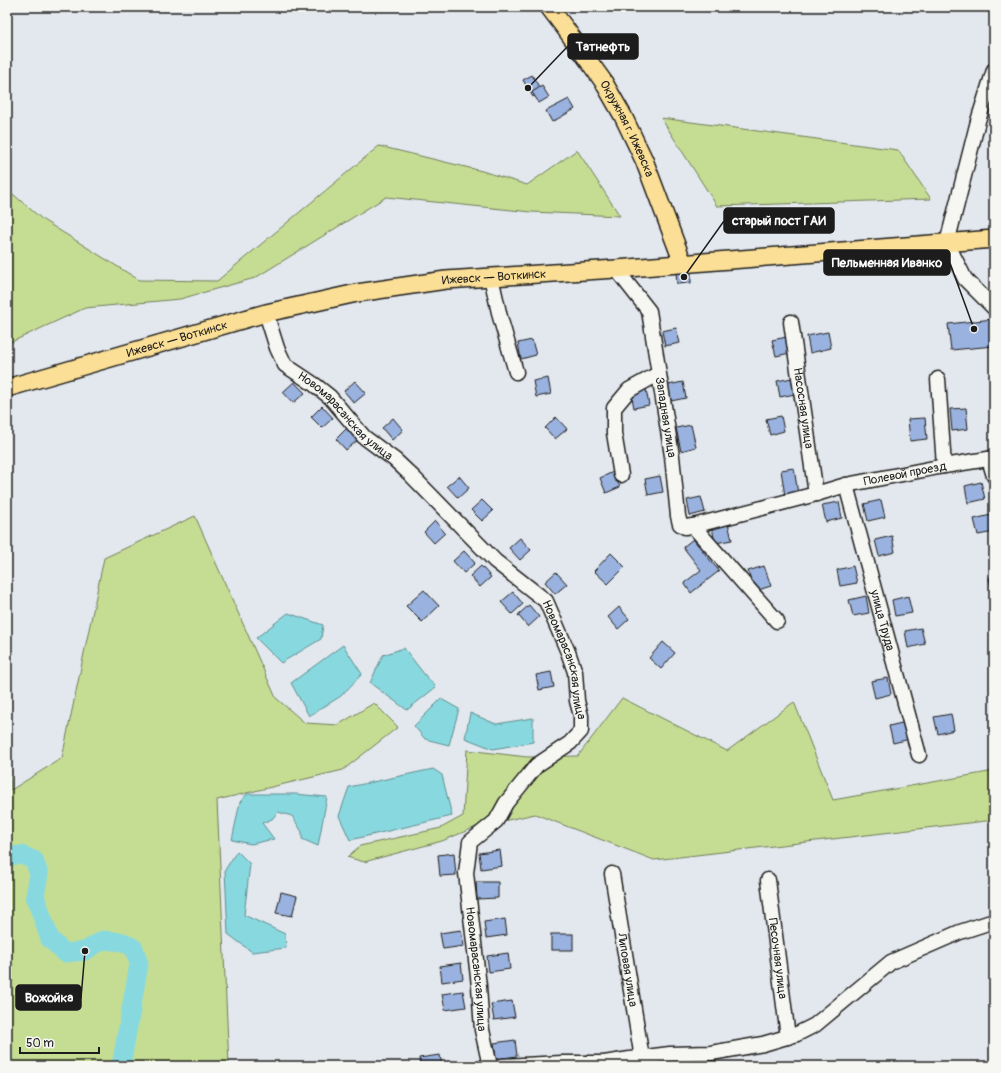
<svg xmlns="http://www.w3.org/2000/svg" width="1001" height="1073" viewBox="0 0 1001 1073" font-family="Pangolin,sans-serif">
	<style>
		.green { fill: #c5dd93; stroke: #707c58 }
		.water { fill: #88d9df; stroke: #5d8d91 }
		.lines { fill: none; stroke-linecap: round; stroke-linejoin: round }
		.river { stroke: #88d9df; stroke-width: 19 }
		.building { fill: #99b2df; stroke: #1c1c1c }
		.minor-casing { stroke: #1c1c1c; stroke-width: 17 }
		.major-casing { stroke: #1c1c1c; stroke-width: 20 }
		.minor { stroke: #f6f6f2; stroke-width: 14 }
		.major { stroke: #fbdf96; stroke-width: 17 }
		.labels { text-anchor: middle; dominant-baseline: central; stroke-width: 4; stroke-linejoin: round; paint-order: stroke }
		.street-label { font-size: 12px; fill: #1c1c1c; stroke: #f6f6f2 }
		.leader { fill: none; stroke: #1c1c1c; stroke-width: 1.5 }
		.callout-dot { fill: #1c1c1c; stroke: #f6f6f2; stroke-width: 1.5 }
		.callout { fill: #1c1c1c; stroke: #1c1c1c; stroke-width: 1.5 }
		.callout-label { font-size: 13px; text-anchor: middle; font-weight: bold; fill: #fff }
	</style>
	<rect width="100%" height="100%" fill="#e3e8ee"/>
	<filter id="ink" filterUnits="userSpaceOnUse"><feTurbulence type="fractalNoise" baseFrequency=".025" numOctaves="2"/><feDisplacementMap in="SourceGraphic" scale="8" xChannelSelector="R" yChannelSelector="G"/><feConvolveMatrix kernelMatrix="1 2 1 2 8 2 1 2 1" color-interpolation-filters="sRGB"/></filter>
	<g filter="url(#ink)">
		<!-- green -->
		<g class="green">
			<path d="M661,118L898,150L931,199L717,206Z"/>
			<path d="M379,146L482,171L527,185L577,150L620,216L531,212L386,197L255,278L180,299L85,308L7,344V189L43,220L139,280L217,281Z"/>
			<path d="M195,516L276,698L305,723L338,725L374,703L398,727L343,770L217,800L229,1066H7V732L11,790L62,758L104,558Z"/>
			<path d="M622,698L727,751L794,702L833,800L994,771V820L654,860L535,814L476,827L442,841L364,862L347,857L360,846L441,828L463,816L467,750L527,757L578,756Z"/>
		</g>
		<!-- water -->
		<g class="water">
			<path d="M288,613L323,625L321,639L281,663L256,638Z"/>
			<path d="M343,645L362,674L341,696L309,716L291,683Z"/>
			<path d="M404,648L424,674L436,687L407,710L370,683L383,655Z"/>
			<path d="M441,699L459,709L449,745L425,739L414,726Z"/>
			<path d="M470,713L496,724L533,718V742L493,749L465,738Z"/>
			<path d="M433,769L442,775L452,816L350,840L339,816L349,787Z"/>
			<path d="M247,794H295L327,797L318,846L302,839V832L292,816L278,812L272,819L262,823L274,839L251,844L232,840L240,802Z"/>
			<path d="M237,851L250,864L244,915L285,934L286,948L252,952L228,934L225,870Z"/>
		</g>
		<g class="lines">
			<!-- river -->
			<path class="river" d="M7,856L21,855L34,860L39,874L35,896L50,939L65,953L85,951L103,940L123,942L134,948L139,964L121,1066"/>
		</g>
		<!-- building -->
		<g class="building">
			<path d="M532,75L542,92L533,97L523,80Z"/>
			<path d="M542,86L549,97L539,103L532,92Z"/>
			<path d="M569,99L575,109L552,122L546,111Z"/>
			<path d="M691,271V283L677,284L676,272Z"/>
			<path d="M993,319L994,346L951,350L948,324Z"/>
			<path d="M676,328L680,343L665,346L662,331Z"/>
			<path d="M828,332L831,348L810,353L807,336Z"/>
			<path d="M787,337L790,353L776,356L772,340Z"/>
			<path d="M532,340L536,355L521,359L518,343Z"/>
			<path d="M548,378L551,394L536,397L533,381Z"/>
			<path d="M792,378L795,394L780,397L777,381Z"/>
			<path d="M355,381L366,393L354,403L344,391Z"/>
			<path d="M294,382L305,393L293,403L283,392Z"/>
			<path d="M683,382L686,398L671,401L668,385Z"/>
			<path d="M646,389L649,405L634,408L631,393Z"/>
			<path d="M322,406L333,418L322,428L311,417Z"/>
			<path d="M966,408L968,429L952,431L950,409Z"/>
			<path d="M781,416L784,431L770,435L766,419Z"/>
			<path d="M556,417L567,429L555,439L545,428Z"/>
			<path d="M393,418L403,430L392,440L382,428Z"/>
			<path d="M925,418L927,439L910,441L908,419Z"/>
			<path d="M691,425L696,447L681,451L676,428Z"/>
			<path d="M347,428L358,440L346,450L336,439Z"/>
			<path d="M794,468L798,494L785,496L781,470Z"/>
			<path d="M613,472L620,487L606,493L600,478Z"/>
			<path d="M459,476L469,488L458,498L447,486Z"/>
			<path d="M660,476L663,492L648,495L645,479Z"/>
			<path d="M981,482L985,499L968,503L965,486Z"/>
			<path d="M701,497L705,512L690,516L687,500Z"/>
			<path d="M482,500L493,511L482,521L471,510Z"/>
			<path d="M881,500L885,517L868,521L864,504Z"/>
			<path d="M839,502L842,518L826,522L822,505Z"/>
			<path d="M991,515L994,532L978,535L974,519Z"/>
			<path d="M435,521L445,533L434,543L424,532Z"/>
			<path d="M728,523L732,540L715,543L712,527Z"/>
			<path d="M892,536L895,552L879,556L875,540Z"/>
			<path d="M520,538L531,550L520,560L509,548Z"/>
			<path d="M693,539L719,571L691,593L684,583L701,570L683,547Z"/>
			<path d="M464,551L475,563L464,573L453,561Z"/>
			<path d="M611,553L625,567L608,584L594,571Z"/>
			<path d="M481,566L491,577L480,587L470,576Z"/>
			<path d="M764,566L771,586L755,591L748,571Z"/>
			<path d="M853,566L857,583L840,586L837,570Z"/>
			<path d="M556,572L567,584L555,594L545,582Z"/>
			<path d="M994,577V595H993L989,578Z"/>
			<path d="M424,590L439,606L422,622L406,606Z"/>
			<path d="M513,592L523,604L512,614L501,602Z"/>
			<path d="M866,596L869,613L853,616L849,600Z"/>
			<path d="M908,596L912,613L895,616L892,600Z"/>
			<path d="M529,605L539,617L528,627L518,615Z"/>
			<path d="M619,607L629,619L618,629L608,617Z"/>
			<path d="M921,628L925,644L908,648L905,631Z"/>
			<path d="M663,642L675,653L661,669L649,658Z"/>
			<path d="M551,672L554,687L539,690L536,675Z"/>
			<path d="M888,678L891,694L875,698L871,681Z"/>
			<path d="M951,714L954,730L938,734L934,717Z"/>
			<path d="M906,722L910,739L893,743L889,726Z"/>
			<path d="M500,850L502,866L481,869L479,853Z"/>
			<path d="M454,853L456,875L440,876L438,855Z"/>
			<path d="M476,882H498V898L477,899Z"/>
			<path d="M281,892L297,896L292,916L276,913Z"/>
			<path d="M505,919L507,935L486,938L484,922Z"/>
			<path d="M461,930L464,946L443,949L440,933Z"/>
			<rect x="551" y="934" width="22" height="16"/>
			<path d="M508,953L510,969L489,972L487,956Z"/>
			<path d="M461,963L463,979L442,982L440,966Z"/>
			<path d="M463,991L466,1007L445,1010L442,994Z"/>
			<path d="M512,1001L515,1017L494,1020L491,1004Z"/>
			<path d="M515,1040L517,1056L496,1059L494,1043Z"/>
			<path d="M440,1055L442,1066H420L419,1058Z"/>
		</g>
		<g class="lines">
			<!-- minor casing -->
			<g class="minor-casing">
				<g id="minor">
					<path d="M994,70L978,121L947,243L965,279L994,308"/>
					<path id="s1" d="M616,269L649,311L672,456L678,516L680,524L685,527L693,526L816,494L846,485L944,466L994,458"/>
					<path d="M491,277L500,317L516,372"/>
					<path id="s2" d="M266,313L277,348L285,365L315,385L330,397L364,437L395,460L412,476L495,561L546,601L568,652L575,672L577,701L581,716V731L570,743L537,765L506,803L496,821L470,842L466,873L479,986L482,1030L490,1066"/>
					<path id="s3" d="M791,322L816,494"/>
					<path d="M938,379L944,466"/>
					<path d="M989,459L994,476"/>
					<path d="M621,475L614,433V408L629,390L658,374"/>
					<path id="s4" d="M846,485L919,755"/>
					<path d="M693,526L777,621"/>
					<path id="s5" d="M612,874L642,1058V1066"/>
					<path id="s6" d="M768,880L788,1037"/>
					<path d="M501,1066L562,1063H604L630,1059L670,1054L711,1053L763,1044L797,1034L815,1025L891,962L960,932L994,921"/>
				</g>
			</g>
			<!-- major casing -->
			<g class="major-casing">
				<g id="major">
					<path id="s7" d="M549,7L565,28L603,81L623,116L644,160L683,263"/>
					<path id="s8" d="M7,388L266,313L357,293L446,280L616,269L994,239"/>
				</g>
			</g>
			<!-- minor -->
			<use href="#minor" class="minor"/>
			<!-- major -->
			<use href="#major" class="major"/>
		</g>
	</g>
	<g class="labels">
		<!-- street labels -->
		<g class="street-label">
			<text stroke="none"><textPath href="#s7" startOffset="145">Окружная г. Ижевска</textPath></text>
			<text stroke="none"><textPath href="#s8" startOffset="501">Ижевск — Воткинск</textPath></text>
			<text stroke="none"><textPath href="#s8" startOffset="177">Ижевск — Воткинск</textPath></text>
			<text stroke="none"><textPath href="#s3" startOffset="87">Насосная улица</textPath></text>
			<text stroke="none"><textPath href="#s2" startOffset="135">Новомарасанская улица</textPath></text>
			<text stroke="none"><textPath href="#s1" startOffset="161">Западная улица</textPath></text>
			<text stroke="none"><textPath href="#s1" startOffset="501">Полевой проезд</textPath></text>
			<text stroke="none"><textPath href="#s4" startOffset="140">улица Труда</textPath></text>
			<text stroke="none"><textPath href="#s2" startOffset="471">Новомарасанская улица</textPath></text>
			<text stroke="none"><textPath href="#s6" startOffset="79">Песочная улица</textPath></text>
			<text stroke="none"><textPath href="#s2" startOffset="832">Новомарасанская улица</textPath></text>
			<text stroke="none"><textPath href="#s5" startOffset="97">Липовая улица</textPath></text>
		</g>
	</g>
	<!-- callouts -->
	<path class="leader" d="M528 88L568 46M684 277L724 221M974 329L950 263M85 951L81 998"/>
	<g class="callout-dot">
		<circle cx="528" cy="88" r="4"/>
		<circle cx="684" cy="277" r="4"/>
		<circle cx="974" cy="329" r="4"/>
		<circle cx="85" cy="951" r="4"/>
	</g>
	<g class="callout">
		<rect x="568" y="34" width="70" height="25" rx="4"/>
		<rect x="724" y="208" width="110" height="25" rx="4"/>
		<rect x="824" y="250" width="126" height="25" rx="4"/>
		<rect x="16" y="985" width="65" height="25" rx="4"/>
	</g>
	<g class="callout-label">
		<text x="603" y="51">Татнефть</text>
		<text x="779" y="225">старый пост ГАИ</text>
		<text x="887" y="267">Пельменная Иванко</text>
		<text x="49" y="1002">Вожойка</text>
	</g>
	<!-- margin -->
	<rect width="1001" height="1073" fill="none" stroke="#f6f6f2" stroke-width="24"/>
	<rect x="12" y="12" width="977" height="1049" fill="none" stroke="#1c1c1c" stroke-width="1.5" filter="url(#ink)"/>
	<!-- scale -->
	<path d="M20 1047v6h79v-6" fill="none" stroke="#1c1c1c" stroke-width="2"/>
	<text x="26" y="1047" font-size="12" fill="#1c1c1c" stroke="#f6f6f2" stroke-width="3" paint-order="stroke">50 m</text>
</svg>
